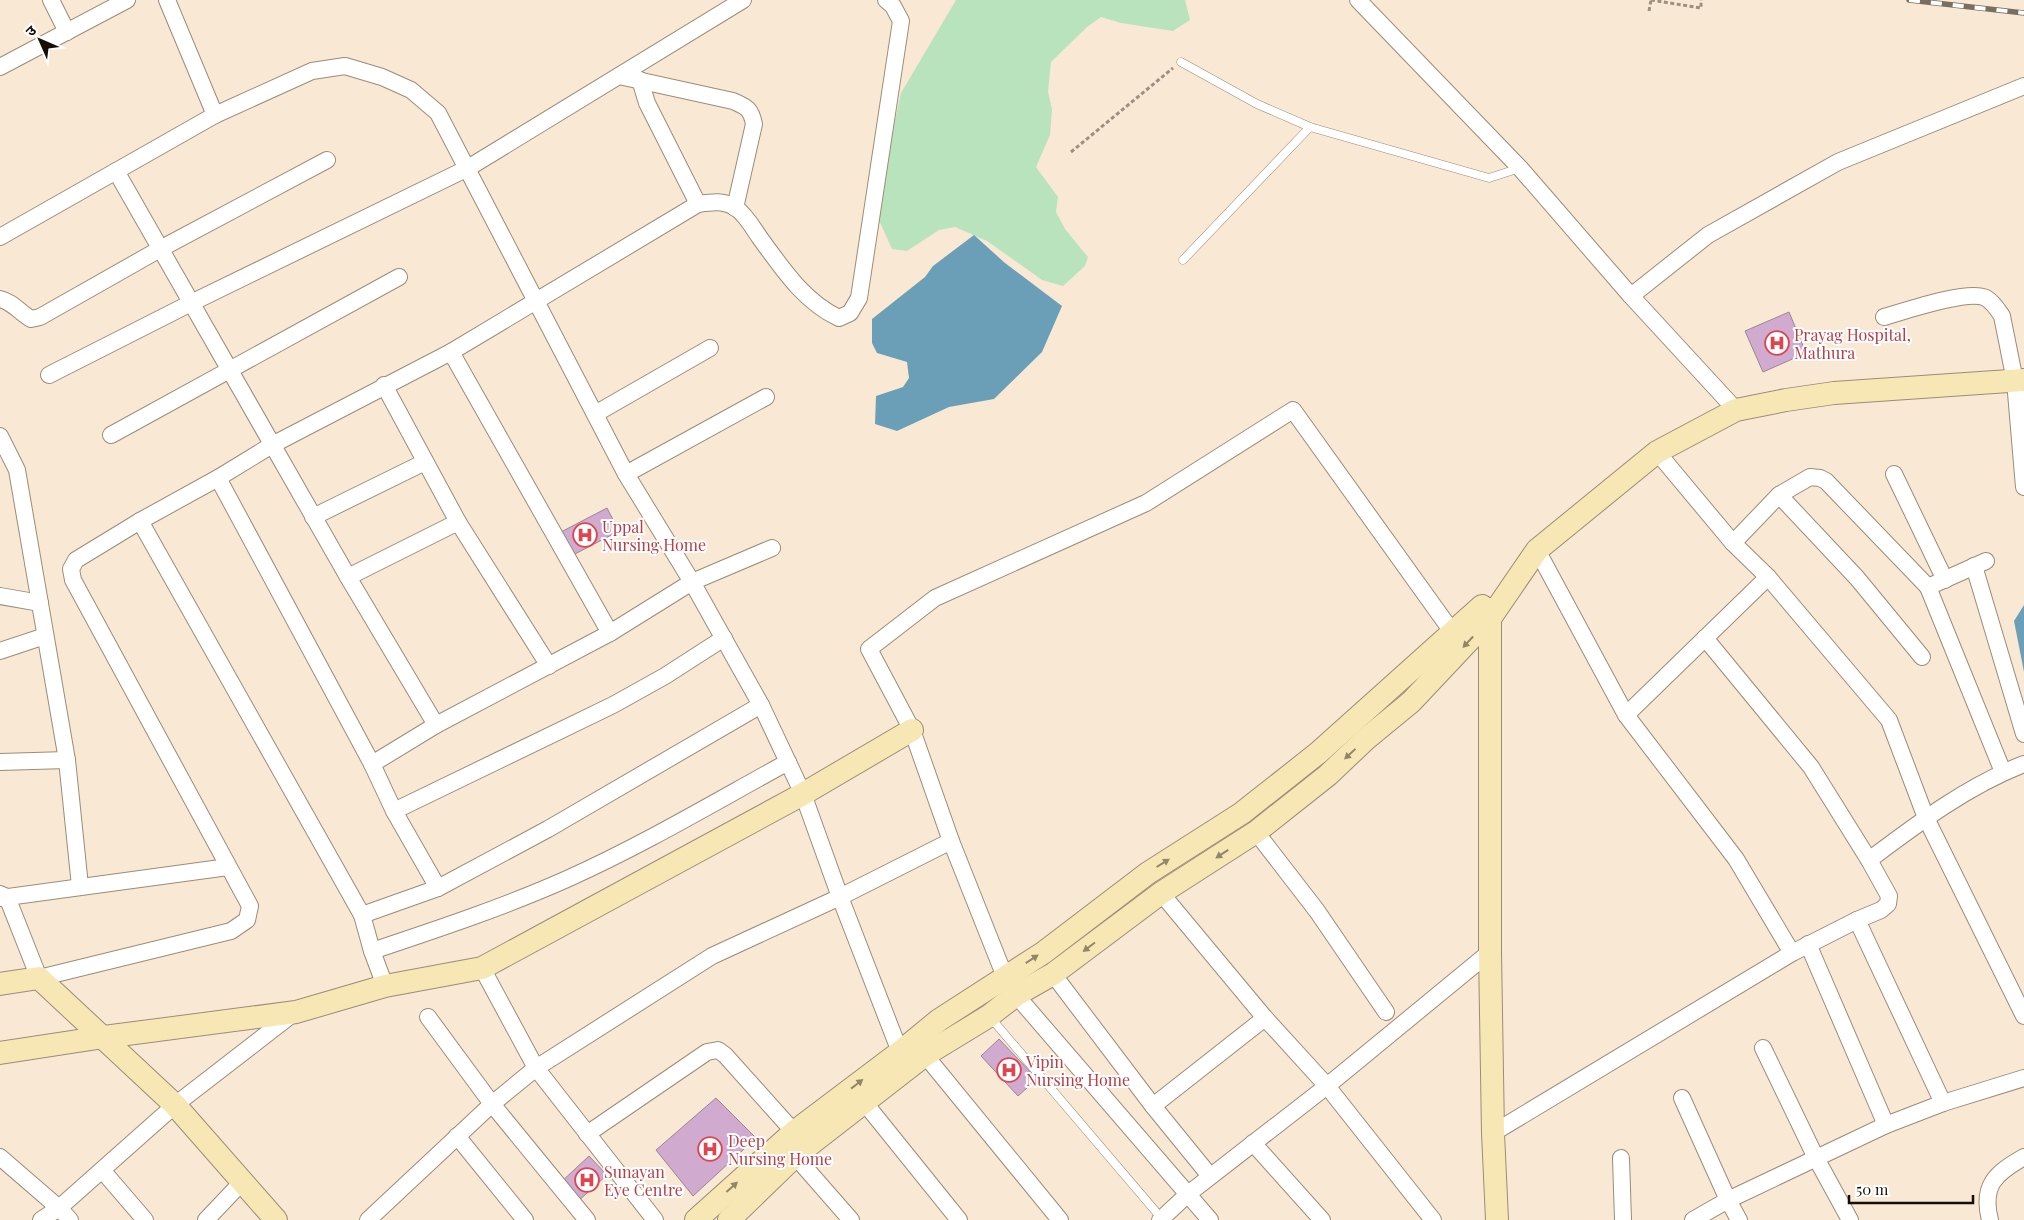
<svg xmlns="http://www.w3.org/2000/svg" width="2024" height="1220" viewBox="0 0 2024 1220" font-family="'Playfair Display','Noto Sans Devanagari',serif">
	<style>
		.green { fill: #b9e3bd }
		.water { fill: #6b9fb8 }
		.building { fill: #d1abcf; stroke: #988697 }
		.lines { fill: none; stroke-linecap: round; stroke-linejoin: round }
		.lane-casing { stroke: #9b8c78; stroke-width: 9 }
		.street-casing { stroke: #9b8c78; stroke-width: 18 }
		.secondary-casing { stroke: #9b8c78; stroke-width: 24 }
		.path { stroke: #9c9081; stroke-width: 3; stroke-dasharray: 4 2.5; stroke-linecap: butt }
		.lane { stroke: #fff; stroke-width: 8 }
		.street { stroke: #fff; stroke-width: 16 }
		.secondary { stroke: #f7e7b5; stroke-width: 22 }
		.rail-casing { stroke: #786e61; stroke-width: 5.5 }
		.rail { stroke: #fff; stroke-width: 4; stroke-dasharray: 11; stroke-linecap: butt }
		.oneway { fill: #918667 }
		.labels { text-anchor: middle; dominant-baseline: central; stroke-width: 4; stroke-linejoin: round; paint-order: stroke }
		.health-label { font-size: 16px; fill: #be3a42; stroke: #fff; text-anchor: start }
	</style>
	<rect width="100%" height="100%" fill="#f9e9d4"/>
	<!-- green -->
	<path class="green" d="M956,0H1185L1190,20L1173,31L1121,23L1101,17L1087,27L1051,62L1048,92L1052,109L1050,135L1036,167L1058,197L1056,212L1065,229L1088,257L1085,266L1063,286L1042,280L987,241L955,227L939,230L907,251L892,249L878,218L887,156L901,93Z"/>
	<!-- water -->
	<g class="water">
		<path d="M974,235L1005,263L1062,306L1042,352L994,399L949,407L897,431L875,424L876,396L903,387L909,378L907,362L877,353L872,343V319L925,277L933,266Z"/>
		<path d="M2024,605V672L2014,621Z"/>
	</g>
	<!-- building -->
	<g class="building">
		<path d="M1789,312L1806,353L1763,372L1745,331Z"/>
		<path d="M607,508L619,531L573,555L561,532Z"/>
		<path d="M999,1039L1037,1079L1018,1096L981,1056Z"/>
		<path d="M716,1098L756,1138L693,1196L656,1150Z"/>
		<path d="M589,1156L607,1175L576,1203L559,1184Z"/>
	</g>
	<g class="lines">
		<!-- lane casing -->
		<g class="lane-casing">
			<g id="lane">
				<path d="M1181,62L1257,104L1310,127L1489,178L1520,168"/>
				<path d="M1183,260L1310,127"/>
				<path d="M990,1017L1163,1220"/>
			</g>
		</g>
		<!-- street casing -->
		<g class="street-casing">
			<g id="street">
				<path d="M51,0L67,32"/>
				<path d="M167,0L215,115"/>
				<path d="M1358,0L1520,168L1631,296L1736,410"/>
				<path d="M0,67L127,0"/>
				<path d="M619,76L733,101C747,107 751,109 754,124L735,208"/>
				<path d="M640,80L647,103L698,204"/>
				<path d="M116,171L348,577L436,725"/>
				<path d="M0,237L215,115L312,71L345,66L382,77L411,90L438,113L626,474L692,582L761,705L803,794L840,897L900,1052"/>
				<path d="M1631,296L1708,235L1838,162L2024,86"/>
				<path d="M0,299C13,302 19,312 31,319L40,317L160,249L327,160"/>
				<path d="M1884,317C1905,311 1968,289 1986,298C1993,302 1998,310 2002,316L2015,381L2024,487"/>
				<path d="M451,352L610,633"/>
				<path d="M49,375L191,303L468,168L743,0"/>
				<path d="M384,385L458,522L549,666"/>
				<path d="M595,414L710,348"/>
				<path d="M111,435L399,277"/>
				<path d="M0,436L17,470L67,760L80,886"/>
				<path d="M1657,452L1733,543L1768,577L1889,720L1926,818L2024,1016"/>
				<path d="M626,474L766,397"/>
				<path d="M1894,474L1945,580"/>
				<path d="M218,478L372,764"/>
				<path d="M1779,495L1857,578L1922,657"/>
				<path d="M313,517L425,462"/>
				<path d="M140,521L362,915L438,888L548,829L761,705"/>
				<path d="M1733,543L1779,495L1810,477L1820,478L1826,481L1928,587L1986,561"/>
				<path d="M1537,550L1626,715L1736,859L1792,953"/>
				<path d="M1974,566L2024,734"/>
				<path d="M348,577L458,522"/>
				<path d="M1928,587L2003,772"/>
				<path d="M0,596L40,603"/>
				<path d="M0,651L45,636"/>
				<path d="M1626,715L1768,577"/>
				<path d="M0,762L67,760"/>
				<path d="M394,811L613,705L665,676L724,638"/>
				<path d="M1256,832L1317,911L1386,1012"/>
				<path d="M1869,860C1917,824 1967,786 2024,764"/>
				<path d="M438,888L394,811L372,764L436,725L610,633L692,582L772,548"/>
				<path d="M1161,893L1265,1018L1327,1086L1433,1220"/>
				<path d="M0,894L7,897L39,978L231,931L247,920L250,906L73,580L71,569L76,560L140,521L218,478L272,445L451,352L698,204C712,202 724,200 736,208C746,215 753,228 760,238C782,268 804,302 839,318L850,313L859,298L901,21L893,6L886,0"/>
				<path d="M0,898L228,867"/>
				<path d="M362,915L372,951L385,986"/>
				<path d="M1857,920L1943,1103"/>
				<path d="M1808,944L1886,1125"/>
				<path d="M372,951C438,929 504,907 567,879C643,845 715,802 788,762"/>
				<path d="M482,968L536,1068L655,1220"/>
				<path d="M1053,974L1153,1106L1210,1176"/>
				<path d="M1005,977L951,841L912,730L869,649L935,598L1146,503L1293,410L1453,633"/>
				<path d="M1016,995L1210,1220"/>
				<path d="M428,1017L492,1104L587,1220"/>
				<path d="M1763,1048L1816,1158L1850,1220"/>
				<path d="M925,1055L1060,1220"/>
				<path d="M1682,1098L1728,1200L1739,1220"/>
				<path d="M864,1102L959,1220"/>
				<path d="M1153,1106L1265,1018"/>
				<path d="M1493,1133L1792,953L1857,920L1881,910L1888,904L1889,896L1869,860L1811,767L1705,638"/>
				<path d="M587,1134L707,1052L718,1050L725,1055L794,1132"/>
				<path d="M457,1136L525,1220"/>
				<path d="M1253,1143L1322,1220"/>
				<path d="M795,1156L851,1220"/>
				<path d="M0,1157L59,1208L70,1220"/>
				<path d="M1621,1158L1623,1220"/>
				<path d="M102,1170L145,1220"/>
				<path d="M41,1220L59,1208L175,1105L294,1013"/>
				<path d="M206,1220L243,1181"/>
				<path d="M368,1220L492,1104L536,1068L712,956L840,897L951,841"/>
				<path d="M1160,1220L1188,1194L1327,1086L1490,952"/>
				<path d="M1693,1220L1728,1200L1886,1125L1943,1103L2024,1078"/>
				<path d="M1990,1220C1981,1185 1996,1173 2024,1157"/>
			</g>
		</g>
		<!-- secondary casing -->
		<g class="secondary-casing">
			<g id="secondary">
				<path d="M1490,609V952L1493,1133L1497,1220"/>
				<path d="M0,984L39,978L175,1105L276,1220"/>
				<path d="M0,1053L104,1037L296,1012L385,986L482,968L803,794L912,730"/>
				<path d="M696,1220L794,1132L900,1052L939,1020L1043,953L1148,873L1242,813L1318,753L1482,606"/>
				<path d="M729,1220L795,1156L925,1055L989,1016L1016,995L1053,974L1161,893L1256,832L1328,775L1366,739L1411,702L1491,617L1537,550L1657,452L1736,410L1786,400L1834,393L2024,380"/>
			</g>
		</g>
		<!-- path -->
		<g class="path">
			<path d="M1651,0L1701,8V0"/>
			<path d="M1649,11L1651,0"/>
			<path d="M1071,152L1173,68"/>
		</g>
		<!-- lane -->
		<use href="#lane" class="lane"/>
		<!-- street -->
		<use href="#street" class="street"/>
		<!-- secondary -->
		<use href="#secondary" class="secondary"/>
		<!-- rail casing -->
		<g class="rail-casing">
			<path id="rail" d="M1909,0L2024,13"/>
		</g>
		<!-- rail -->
		<use href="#rail" class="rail"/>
	</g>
	<!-- one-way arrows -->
	<defs><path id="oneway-solid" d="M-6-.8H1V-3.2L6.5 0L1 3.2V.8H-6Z" transform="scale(1.25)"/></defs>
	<g class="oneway">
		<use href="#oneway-solid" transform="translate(1468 642) rotate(133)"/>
		<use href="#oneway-solid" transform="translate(1350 754) rotate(137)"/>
		<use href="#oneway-solid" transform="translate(1222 854) rotate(147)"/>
		<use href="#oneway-solid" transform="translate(1163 863) rotate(-32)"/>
		<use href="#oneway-solid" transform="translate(1089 947) rotate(143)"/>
		<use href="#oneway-solid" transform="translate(1032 959) rotate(-33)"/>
		<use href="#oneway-solid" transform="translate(857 1084) rotate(-38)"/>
		<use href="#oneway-solid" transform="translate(732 1187) rotate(-42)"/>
	</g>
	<!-- icons -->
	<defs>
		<g id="hospital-ring" transform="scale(1.25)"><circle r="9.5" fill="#fff" stroke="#e0444e" stroke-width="1.5"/><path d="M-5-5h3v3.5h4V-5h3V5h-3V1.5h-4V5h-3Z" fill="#e0444e"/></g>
	</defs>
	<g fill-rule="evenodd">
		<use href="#hospital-ring" x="1777" y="343"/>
		<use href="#hospital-ring" x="585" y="535"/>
		<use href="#hospital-ring" x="1009" y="1070"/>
		<use href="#hospital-ring" x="710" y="1149"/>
		<use href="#hospital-ring" x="587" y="1180"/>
	</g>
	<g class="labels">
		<!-- health labels -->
		<g class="health-label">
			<text x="1794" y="334">Prayag Hospital,<tspan x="1794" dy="18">Mathura</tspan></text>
			<text x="602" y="526">Uppal<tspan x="602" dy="18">Nursing Home</tspan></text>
			<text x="1026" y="1061">Vipin<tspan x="1026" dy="18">Nursing Home</tspan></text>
			<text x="728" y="1140">Deep<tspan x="728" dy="18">Nursing Home</tspan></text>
			<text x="604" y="1171">Sunayan<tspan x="604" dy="18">Eye Centre</tspan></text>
		</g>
	</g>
	<!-- north arrow -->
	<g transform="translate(40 40) rotate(315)" stroke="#ffffff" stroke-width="4" paint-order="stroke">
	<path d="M0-4L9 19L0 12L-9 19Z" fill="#150f08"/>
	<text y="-8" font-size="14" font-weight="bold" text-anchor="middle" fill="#150f08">उ</text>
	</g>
	<!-- scale -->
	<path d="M1849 1195v8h124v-8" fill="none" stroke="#150f08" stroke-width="2.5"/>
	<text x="1856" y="1195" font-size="15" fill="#150f08" stroke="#ffffff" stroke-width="4" paint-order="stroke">50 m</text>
</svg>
